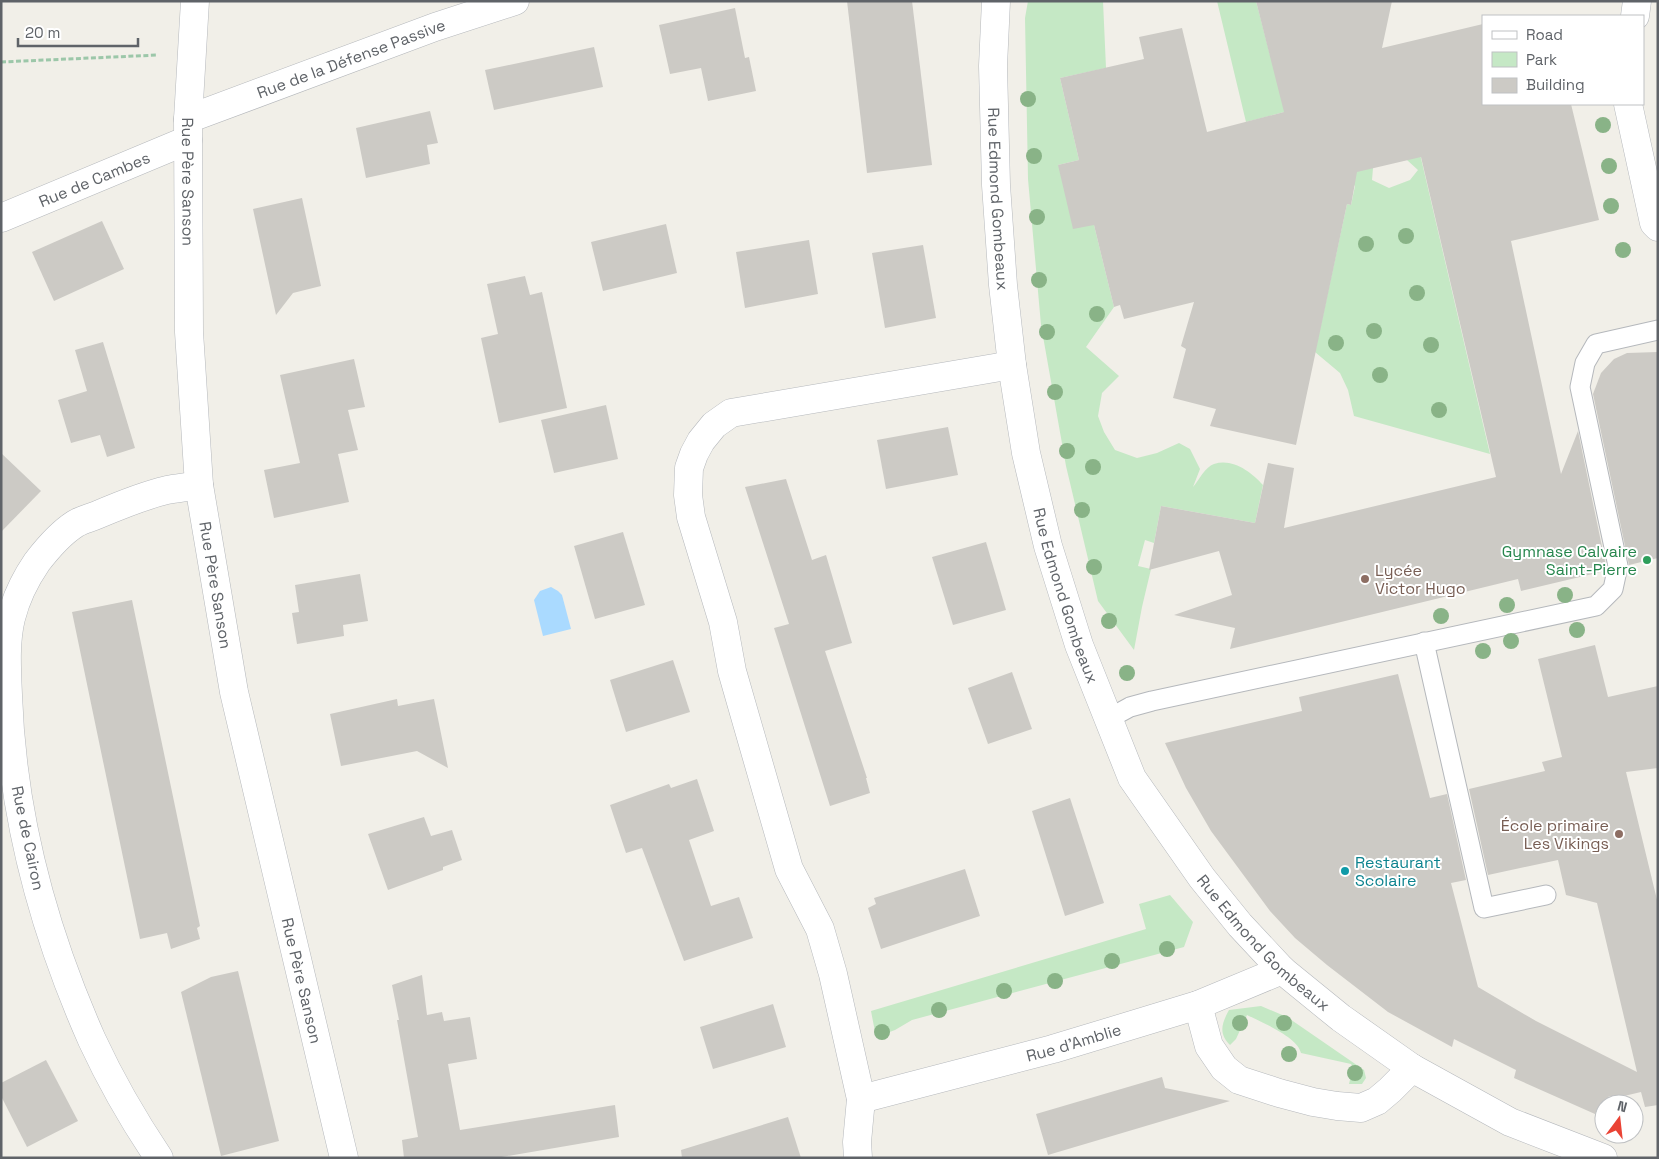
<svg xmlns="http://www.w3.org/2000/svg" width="1659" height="1159" viewBox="0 0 1659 1159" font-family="'Space Grotesk',sans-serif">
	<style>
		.green { fill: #c5e8c5 }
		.water { fill: #aadaff }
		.building { fill: #cccac5 }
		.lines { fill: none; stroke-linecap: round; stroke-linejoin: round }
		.service-casing { stroke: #b5b8bc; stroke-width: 21 }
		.minor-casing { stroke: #b5b8bc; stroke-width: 29 }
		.tertiary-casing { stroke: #b5b8bc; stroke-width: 29 }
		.path { stroke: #9cc7a9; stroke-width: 3; stroke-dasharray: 5 2.5; stroke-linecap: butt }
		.service { stroke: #fff; stroke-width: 19 }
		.minor { stroke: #fff; stroke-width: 28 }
		.tertiary { stroke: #fff; stroke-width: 28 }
		.tree { fill: #89b387 }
		.leisure-dot { fill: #2e9e5b; stroke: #fff; stroke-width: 2 }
		.education-dot { fill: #8d6e63; stroke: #fff; stroke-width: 2 }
		.culture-dot { fill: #0f9aa8; stroke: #fff; stroke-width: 2 }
		.labels { text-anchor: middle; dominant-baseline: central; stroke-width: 4; stroke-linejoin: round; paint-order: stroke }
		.street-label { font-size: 16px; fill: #5f6368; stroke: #fff }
		.leisure-label { font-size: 16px; fill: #27864d; stroke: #fff; text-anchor: end }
		.education-label { font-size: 16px; fill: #785e54; stroke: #fff; text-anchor: start }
		.culture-label { font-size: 16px; fill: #0d838f; stroke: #fff; text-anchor: start }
	</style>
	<rect width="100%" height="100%" fill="#f1efe8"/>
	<!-- green -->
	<g class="green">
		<path d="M1028,1H1103L1106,68L1060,78L1079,160L1058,165L1094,225L1114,307L1086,347L1119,376L1102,393L1098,416L1104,432L1115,450L1137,458L1157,453L1179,443L1190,449L1200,469L1193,487C1199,480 1205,467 1214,464C1233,458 1251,472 1263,485L1255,523L1161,506L1154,543L1145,540L1138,566L1151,569L1142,607L1134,650L1098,601L1066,466L1041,325L1028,179L1025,18Z"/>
		<path d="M1217,1H1256L1270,55L1322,102L1246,122Z"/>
		<path d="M1420,154L1490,454L1354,416L1348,390L1340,373L1315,352L1347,204L1351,205L1355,186L1353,184L1358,164L1373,168L1372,180L1389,188L1410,180L1418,170L1407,160Z"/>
		<path d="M1170,895L1193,922L1184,947L912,1020L895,1030L876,1037L871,1011L1146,929L1139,904Z"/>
		<path d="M1261,1006L1287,1017L1364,1070L1366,1078L1362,1084H1349L1353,1067L1351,1064L1301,1053C1298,1037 1261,1022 1247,1015L1236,1039L1230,1045C1218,1033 1222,1023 1229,1010Z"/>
	</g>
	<!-- water -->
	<path class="water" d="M551,587L558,591L562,595L571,629L543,636L534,600L540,591Z"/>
	<!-- building -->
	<g class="building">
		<path d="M847,1H912L932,165L867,173Z"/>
		<path d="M1256,1H1392L1382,48L1483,24V104H1571L1599,220L1511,241L1561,474L1578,431L1606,566L1605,571L1521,591L1518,579L1230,649L1235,628L1174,615L1232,595L1219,551L1149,570L1161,506L1255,523L1268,463L1294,468L1284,528L1496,477L1421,157L1357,172L1351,205L1347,204L1296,445L1210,426L1216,409L1173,398L1186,349L1181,346L1194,302L1124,319L1120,305L1114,307L1094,225L1073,229L1058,165L1079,160L1060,78L1144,59L1139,37L1182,28L1207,132L1284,112Z"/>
		<path d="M735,8L745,58L749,57L756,91L708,101L701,68L670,74L659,25Z"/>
		<path d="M594,47L603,87L494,110L485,70Z"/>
		<path d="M430,111L438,143L427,145L430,164L366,178L356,128Z"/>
		<path d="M302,198L321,286L293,293L276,315L253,209Z"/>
		<path d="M102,221L124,269L54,301L32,252Z"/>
		<path d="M666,224L677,273L603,291L591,242Z"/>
		<path d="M809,240L818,294L745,308L736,252Z"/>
		<path d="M923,245L936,318L885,328L872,253Z"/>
		<path d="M525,276L530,295L542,292L567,408L499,423L481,338L498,334L487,284Z"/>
		<path d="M103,342L135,448L107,457L100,435L71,443L58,400L87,391L75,350Z"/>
		<path d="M1658,352V558L1629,565L1593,394L1601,373L1614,359L1627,353Z"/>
		<path d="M354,359L365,407L348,410L358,450L338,454L349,502L274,518L264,470L300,463L280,375Z"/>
		<path d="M606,405L618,459L554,473L541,420Z"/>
		<path d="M948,427L958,475L886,489L877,440Z"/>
		<path d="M1,453L41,491L1,532Z"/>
		<path d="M786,479L812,560L826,555L852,643L825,651L867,778H866L870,793L830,806L774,628L789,624L745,487Z"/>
		<path d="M623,532L645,605L595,619L574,546Z"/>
		<path d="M986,542L1006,610L953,625L932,557Z"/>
		<path d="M360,574L368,621L343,625L344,636L297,644L292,613L299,612L295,585Z"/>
		<path d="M132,600L200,926L197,928L200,939L171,949L167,933L140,939L72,612Z"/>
		<path d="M1595,645L1608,697L1658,686V768L1626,772L1658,904V1105L1645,1107L1641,1092L1624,1096L1621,1104H1604V1118L1514,1078L1516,1070L1454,1039L1452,1047L1388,1012L1327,965L1295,938L1270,911L1211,831L1186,788L1165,743L1302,711L1299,697L1398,674L1430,798L1447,794L1466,880L1451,883L1478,987L1536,1021L1637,1072L1597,903L1566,895L1558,860L1488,875L1469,789L1545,771L1542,762L1562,757L1538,659Z"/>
		<path d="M673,660L690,712L626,732L610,680Z"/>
		<path d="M1012,672L1032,729L988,744L968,688Z"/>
		<path d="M397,699L398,706L434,699L448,768L417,751L341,766L330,714Z"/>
		<path d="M697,779L714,831L689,840L711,906L739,897L753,938L684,961L642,848L626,853L610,805L669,784L671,788Z"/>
		<path d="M1070,798L1104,903L1065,916L1032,811Z"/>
		<path d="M424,817L431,836L452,830L462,860L443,867V870L388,890L368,834Z"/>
		<path d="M965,869L980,916L881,949L868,908L876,904L874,898Z"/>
		<path d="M238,971L279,1141L221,1156L181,992L211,977Z"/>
		<path d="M422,975L427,1015L442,1012L444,1021L470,1017L477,1059L448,1064L460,1130L615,1105L619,1137L496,1158H404L402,1140L418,1137L397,1020H399L392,985Z"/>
		<path d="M773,1004L786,1047L713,1069L700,1027Z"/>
		<path d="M46,1060L78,1121L27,1147L1,1096V1083Z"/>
		<path d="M1162,1077L1165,1088L1230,1101L1048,1155L1036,1114Z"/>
		<path d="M788,1117L801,1158H682L681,1150Z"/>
	</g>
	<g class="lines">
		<!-- service casing -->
		<g class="service-casing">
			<g id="service">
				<path d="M1424,642L1484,908L1546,895"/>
				<path d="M1108,719L1130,707L1152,701L1596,606L1613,589L1618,566L1580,387L1585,363L1596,344L1658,330"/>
			</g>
		</g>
		<!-- minor casing -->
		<g class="minor-casing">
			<g id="minor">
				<path id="s1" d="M996,1L993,66L996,185L1003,285L1012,365L1026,453L1048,546L1079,645L1132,778L1202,878L1240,925L1282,970L1341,1018L1412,1068L1510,1122L1603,1158"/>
				<path d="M1635,16L1637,1"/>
				<path d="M1628,104L1654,223L1658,227"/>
				<path id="s2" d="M1,218L188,140"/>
				<path d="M1198,1005L1209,1046L1224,1068L1239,1080L1279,1093L1313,1102L1337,1106L1361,1108L1377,1101L1390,1090L1412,1068"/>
				<path id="s3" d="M861,1099L1053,1049L1198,1005L1282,970"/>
				<path d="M159,1158C134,1121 111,1081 92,1040C44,932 12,814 8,695C7,671 5,642 11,618C16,598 26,578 37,562C47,549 61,533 75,524C81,520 90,518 97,515C118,506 146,495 167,490C178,488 189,487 199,485"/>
				<path d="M858,1158L857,1142L861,1099L833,974L820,929L789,869L732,671L723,622L691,517L688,495L689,468L694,454L701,441L714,425L731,413L1012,365"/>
			</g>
		</g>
		<!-- tertiary casing -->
		<g class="tertiary-casing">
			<g id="tertiary">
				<path id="s4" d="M195,1L188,119L189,332L199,485L234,692L344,1158"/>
				<path id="s5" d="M188,119L435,27L515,1"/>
			</g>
		</g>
		<!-- path -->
		<path class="path" d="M1,62L158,55"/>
		<!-- service -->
		<use href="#service" class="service"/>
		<!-- minor -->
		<use href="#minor" class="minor"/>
		<!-- tertiary -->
		<use href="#tertiary" class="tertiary"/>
	</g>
	<!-- trees -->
	<g class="tree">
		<circle cx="1028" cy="99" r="8"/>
		<circle cx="1603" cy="125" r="8"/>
		<circle cx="1034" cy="156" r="8"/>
		<circle cx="1609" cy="166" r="8"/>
		<circle cx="1611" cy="206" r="8"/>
		<circle cx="1037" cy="217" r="8"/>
		<circle cx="1406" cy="236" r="8"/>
		<circle cx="1366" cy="244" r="8"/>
		<circle cx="1623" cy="250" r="8"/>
		<circle cx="1039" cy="280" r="8"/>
		<circle cx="1417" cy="293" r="8"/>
		<circle cx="1097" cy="314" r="8"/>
		<circle cx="1374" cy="331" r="8"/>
		<circle cx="1047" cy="332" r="8"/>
		<circle cx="1336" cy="343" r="8"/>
		<circle cx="1431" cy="345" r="8"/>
		<circle cx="1380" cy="375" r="8"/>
		<circle cx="1055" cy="392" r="8"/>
		<circle cx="1439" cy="410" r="8"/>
		<circle cx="1067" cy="451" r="8"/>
		<circle cx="1093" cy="467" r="8"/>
		<circle cx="1082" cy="510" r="8"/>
		<circle cx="1094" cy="567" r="8"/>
		<circle cx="1565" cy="595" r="8"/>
		<circle cx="1507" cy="605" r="8"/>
		<circle cx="1441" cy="616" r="8"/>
		<circle cx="1109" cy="621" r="8"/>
		<circle cx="1577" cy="630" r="8"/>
		<circle cx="1511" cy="641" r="8"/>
		<circle cx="1483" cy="651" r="8"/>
		<circle cx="1127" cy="673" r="8"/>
		<circle cx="1167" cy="949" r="8"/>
		<circle cx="1112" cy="961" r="8"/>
		<circle cx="1055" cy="981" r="8"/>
		<circle cx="1004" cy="991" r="8"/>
		<circle cx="939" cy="1010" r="8"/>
		<circle cx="1240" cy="1023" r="8"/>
		<circle cx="1284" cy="1023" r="8"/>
		<circle cx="882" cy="1032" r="8"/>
		<circle cx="1289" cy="1054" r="8"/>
		<circle cx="1355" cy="1073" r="8"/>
	</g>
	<!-- markers -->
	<circle class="leisure-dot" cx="1647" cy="560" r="5"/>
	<g class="education-dot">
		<circle cx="1365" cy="579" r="5"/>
		<circle cx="1619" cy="834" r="5"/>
	</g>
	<circle class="culture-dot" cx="1345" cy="871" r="5"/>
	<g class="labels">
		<!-- street labels -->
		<g class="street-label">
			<text stroke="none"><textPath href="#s5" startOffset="174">Rue de la Défense Passive</textPath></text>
			<text stroke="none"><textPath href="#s2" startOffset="101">Rue de Cambes</textPath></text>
			<text stroke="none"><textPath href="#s4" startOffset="181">Rue Père Sanson</textPath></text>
			<text stroke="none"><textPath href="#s1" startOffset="198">Rue Edmond Gombeaux</textPath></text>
			<text stroke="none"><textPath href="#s4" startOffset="586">Rue Père Sanson</textPath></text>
			<text stroke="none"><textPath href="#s1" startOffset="602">Rue Edmond Gombeaux</textPath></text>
			<text transform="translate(28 838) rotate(78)">Rue de Cairon</text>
			<text stroke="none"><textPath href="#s1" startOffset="1008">Rue Edmond Gombeaux</textPath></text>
			<text stroke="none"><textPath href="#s4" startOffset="991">Rue Père Sanson</textPath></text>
			<text stroke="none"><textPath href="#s3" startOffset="220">Rue d'Amblie</textPath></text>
		</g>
		<!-- leisure labels -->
		<g class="leisure-label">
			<text x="1637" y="551">Gymnase Calvaire<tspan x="1637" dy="18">Saint-Pierre</tspan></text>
		</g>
		<!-- education labels -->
		<g class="education-label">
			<text x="1375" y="570">Lycée<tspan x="1375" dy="18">Victor Hugo</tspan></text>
			<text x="1609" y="825" text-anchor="end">École primaire<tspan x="1609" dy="18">Les Vikings</tspan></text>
		</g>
		<!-- culture labels -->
		<g class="culture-label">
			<text x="1355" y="862">Restaurant<tspan x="1355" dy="18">Scolaire</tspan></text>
		</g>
	</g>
	<!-- border -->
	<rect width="1659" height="1159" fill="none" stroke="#5f6368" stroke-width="5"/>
	<!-- legend -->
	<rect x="1482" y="15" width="162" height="90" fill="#ffffff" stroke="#bfc1c3"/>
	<rect x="1492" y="31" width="25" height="8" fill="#ffffff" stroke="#bfc1c3"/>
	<text x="1526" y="40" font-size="15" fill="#5f6368">Road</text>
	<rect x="1492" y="52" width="25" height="15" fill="#c5e8c5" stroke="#bfc1c3"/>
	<text x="1526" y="65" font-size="15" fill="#5f6368">Park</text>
	<rect x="1492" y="78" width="25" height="15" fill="#cccac5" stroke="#bfc1c3"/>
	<text x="1526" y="90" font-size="15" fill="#5f6368">Building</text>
	<!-- north arrow -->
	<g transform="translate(1619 1119) rotate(15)"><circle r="24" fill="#ffffff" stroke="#bfc1c3"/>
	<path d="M0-4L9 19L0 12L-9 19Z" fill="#ea4335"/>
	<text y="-8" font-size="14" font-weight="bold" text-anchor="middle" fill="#5f6368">N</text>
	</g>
	<!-- scale -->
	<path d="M18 38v8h120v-8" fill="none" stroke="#5f6368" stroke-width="2.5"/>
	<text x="25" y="38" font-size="15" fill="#5f6368" stroke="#ffffff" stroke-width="4" paint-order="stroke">20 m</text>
</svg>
